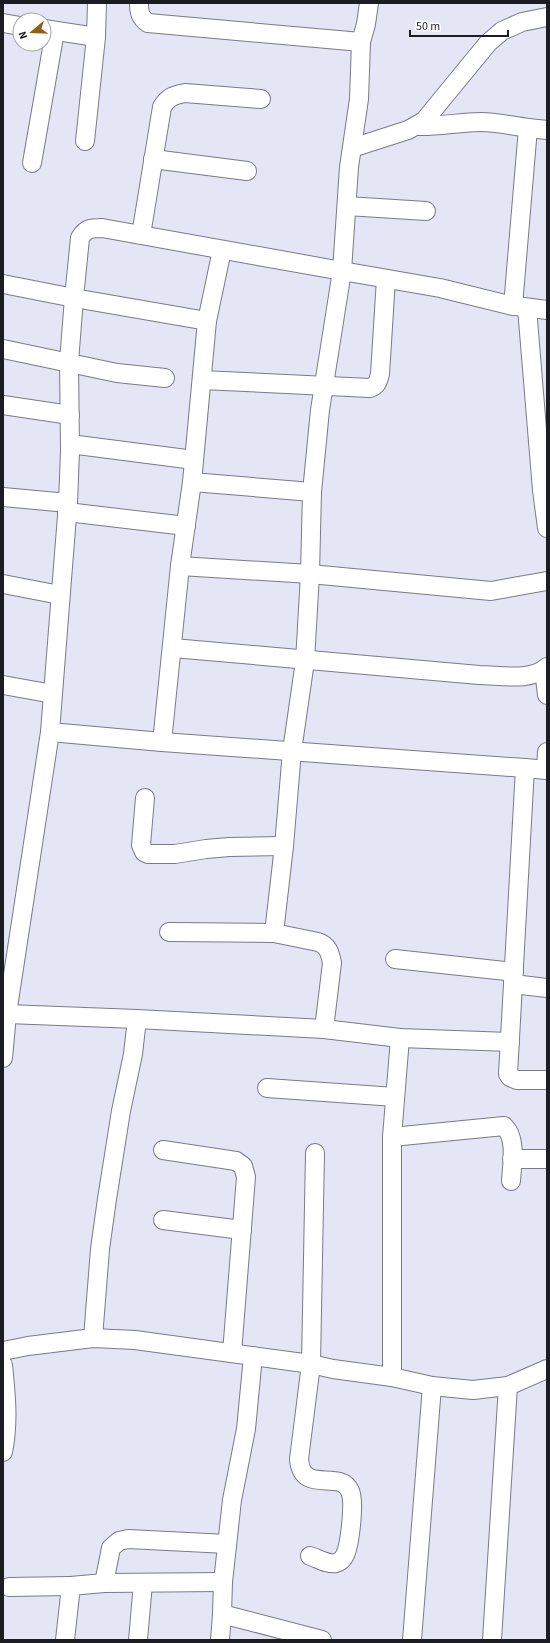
<svg xmlns="http://www.w3.org/2000/svg" width="550" height="1643" viewBox="0 0 550 1643" font-family="'Source Sans 3',sans-serif">
	<style>
		.lines { fill: none; stroke-linecap: round; stroke-linejoin: round }
		.minor-casing { stroke: #7a7a88; stroke-width: 20 }
		.minor { stroke: #fff; stroke-width: 18 }
	</style>
	<rect width="100%" height="100%" fill="#e5e6f5"/>
	<g class="lines">
		<!-- minor casing -->
		<g class="minor-casing">
			<g id="minor">
				<path d="M139,3C139,12 140,18 148,23L361,42L359,99L349,167L342,271L102,228C91,228 86,228 80,238L74,298L207,321"/>
				<path d="M3,23L20,26"/>
				<path d="M44,29L96,37L97,3"/>
				<path d="M361,42L366,24L369,3"/>
				<path d="M416,126C438,127 459,122 481,122C497,122 513,126 528,128"/>
				<path d="M85,141L96,37"/>
				<path d="M352,148L408,130L424,121L488,43L502,31L522,22L547,17"/>
				<path d="M153,159L247,171"/>
				<path d="M32,163L55,31"/>
				<path d="M347,206L426,211"/>
				<path d="M141,235L162,107C168,97 174,95 185,93L261,99"/>
				<path d="M3,284L74,298L69,362L70,451L68,503L50,732L7,1014L137,1019L324,1029L400,1038L510,1042"/>
				<path d="M516,306L547,310"/>
				<path d="M527,308L542,490L547,528"/>
				<path d="M3,349L117,373L165,378"/>
				<path d="M202,380L370,388C378,385 378,381 380,374L386,279"/>
				<path d="M3,405L70,415"/>
				<path d="M70,444L194,460"/>
				<path d="M192,482L312,492"/>
				<path d="M3,497L68,503"/>
				<path d="M67,512L186,526"/>
				<path d="M180,566L310,574L491,591L547,581"/>
				<path d="M3,584L60,595"/>
				<path d="M173,648L479,675C501,675 530,682 547,667"/>
				<path d="M544,670L547,695"/>
				<path d="M3,685L53,694"/>
				<path d="M50,732L162,742L525,768L508,1074L510,1077L517,1080H547"/>
				<path d="M162,742L180,566L192,482L207,321L222,250"/>
				<path d="M525,768L547,770"/>
				<path d="M546,770L547,752"/>
				<path d="M145,798L141,845L144,852L148,854H175L206,849L229,847L284,846"/>
				<path d="M169,932L274,933"/>
				<path d="M395,959L514,972"/>
				<path d="M513,984L547,988"/>
				<path d="M324,1029L332,963C330,953 328,945 318,942L274,933L284,846L292,751L305,661L310,574L312,492L320,410L342,271L440,288L513,306L528,128L547,130"/>
				<path d="M3,1058L7,1014"/>
				<path d="M267,1088L395,1097"/>
				<path d="M392,1137L504,1126C517,1138 512,1164 511,1181"/>
				<path d="M163,1150L236,1161L243,1166L246,1177L232,1353"/>
				<path d="M512,1159H547"/>
				<path d="M163,1220L242,1230"/>
				<path d="M93,1338L100,1249L107,1199L121,1111L133,1054L137,1019"/>
				<path d="M3,1351L28,1346L93,1338L135,1340L311,1364L333,1369L392,1377L432,1386L473,1390L508,1386L547,1369"/>
				<path d="M253,1356L246,1429L232,1500L223,1582L222,1614L322,1640"/>
				<path d="M3,1365C6,1394 9,1423 3,1452"/>
				<path d="M392,1377V1137L400,1038"/>
				<path d="M310,1556C317,1558 328,1565 336,1563C340,1562 343,1559 345,1555C350,1544 355,1502 350,1491C340,1468 302,1496 299,1459L311,1364L315,1153"/>
				<path d="M104,1583L223,1582"/>
				<path d="M9,1587L71,1586"/>
				<path d="M65,1640L71,1586L104,1583L111,1548L119,1541L128,1539L227,1544"/>
				<path d="M138,1640L143,1583"/>
				<path d="M220,1640L222,1614"/>
				<path d="M412,1640L432,1386"/>
				<path d="M492,1640L508,1386"/>
			</g>
		</g>
		<!-- minor -->
		<use href="#minor" class="minor"/>
	</g>
	<!-- border -->
	<rect width="550" height="1643" fill="none" stroke="#1c1d22" stroke-width="8"/>
	<!-- north arrow -->
	<g transform="translate(32 32) rotate(251)"><circle r="19" fill="#ffffff" stroke="#a4a5a7"/>
	<path d="M0-3L7 15L0 10L-7 15Z" fill="#91610f"/>
	<text y="-6" font-size="11" font-weight="bold" text-anchor="middle" fill="#1c1d22">N</text>
	</g>
	<!-- scale -->
	<path d="M410 30v6h98v-6" fill="none" stroke="#1c1d22" stroke-width="2"/>
	<text x="416" y="30" font-size="12" fill="#1c1d22" stroke="#ffffff" stroke-width="3" paint-order="stroke">50 m</text>
</svg>
